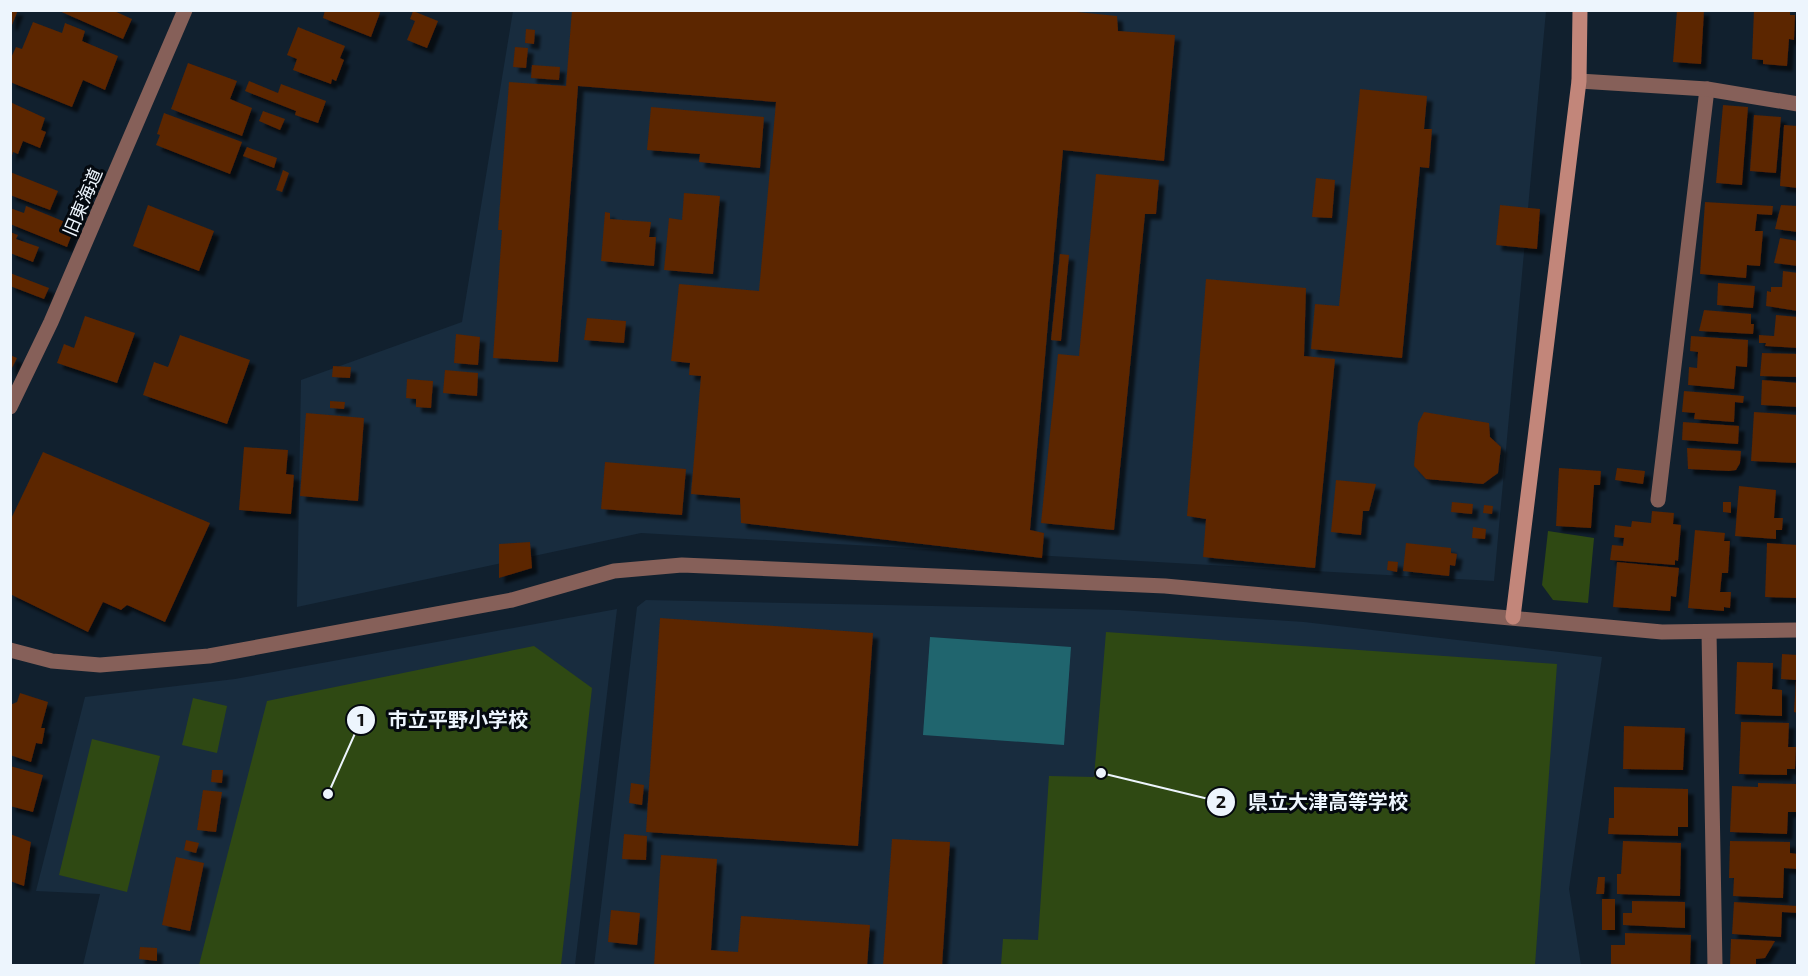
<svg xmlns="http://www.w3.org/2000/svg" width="1808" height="976" viewBox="0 0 1808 976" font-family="'Exo 2','Noto Sans JP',sans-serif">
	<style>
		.built { fill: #182c3e }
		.green { fill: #2f4913 }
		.water { fill: #20656e }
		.building { fill: #5b2500; filter: url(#shadow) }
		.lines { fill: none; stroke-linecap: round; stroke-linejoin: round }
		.lane { stroke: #866059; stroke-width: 15 }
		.street { stroke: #866059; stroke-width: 15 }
		.secondary { stroke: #c2867a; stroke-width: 15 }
		.labels { text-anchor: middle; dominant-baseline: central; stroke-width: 6; stroke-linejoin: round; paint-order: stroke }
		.street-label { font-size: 18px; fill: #edf5fd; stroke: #04090f }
		.leader { fill: none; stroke: #edf5fd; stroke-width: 2 }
		.callout-dot { fill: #edf5fd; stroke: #04090f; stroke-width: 2 }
		.mark-label { font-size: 18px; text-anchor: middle; font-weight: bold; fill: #111 }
		.callout-label { font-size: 20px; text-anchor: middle; font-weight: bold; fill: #edf5fd; stroke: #04090f; stroke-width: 6; stroke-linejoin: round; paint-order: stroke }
	</style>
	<defs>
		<filter id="shadow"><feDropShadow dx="5.5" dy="5.5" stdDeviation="1.5" flood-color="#0009"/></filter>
	</defs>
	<rect width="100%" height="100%" fill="#11202e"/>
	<!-- built -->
	<g class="built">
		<path d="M513,11H1546L1494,581L641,533L297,607L301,380L462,322Z"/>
		<path d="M646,600L1120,610L1304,622L1602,657L1569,889L1581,965L594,966L637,607Z"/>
		<path d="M617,609L575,965H83L100,894L36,891L85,697L235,679Z"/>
	</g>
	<!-- green -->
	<g class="green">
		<path d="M1548,531L1594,538L1588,603L1553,600L1542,585Z"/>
		<path d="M1106,632L1557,664L1535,965H1001L1003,939L1038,940L1049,776L1094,777Z"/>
		<path d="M534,646L592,688L561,965H199L267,701Z"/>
		<path d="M193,698L227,706L217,753L182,745Z"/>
		<path d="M92,739L160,756L127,892L59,875Z"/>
	</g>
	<!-- water -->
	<path class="water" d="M930,637L1071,647L1064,745L923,735Z"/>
	<!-- building -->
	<g class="building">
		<path d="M10,10H18L12,25H10Z"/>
		<path d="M57,10H112L132,19L123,39Z"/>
		<path d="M325,10H381L371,37L323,18Z"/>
		<path d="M572,10H1057L1117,16L1118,31L1175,35L1164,161L1063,150L1030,530L1044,533L1042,558L741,523L740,498L691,494L701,376L689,375L690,363L671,361L679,284L759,291L776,102L578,86L558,362L493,358L502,230H498L509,82L566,86Z"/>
		<path d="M1677,10H1704L1701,64L1673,62Z"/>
		<path d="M1754,10H1790V15H1795L1794,40L1789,39L1787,66L1763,64V60L1752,59Z"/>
		<path d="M413,11L438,21L427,48L407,40L415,21L410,19Z"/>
		<path d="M33,22L62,33L65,23L85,31L82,41L118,56L105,90L83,80L72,107L10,82V60L16,47L22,49Z"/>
		<path d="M298,27L345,46L340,58L344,60L336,81L332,79L331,84L293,70L297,59L287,55Z"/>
		<path d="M526,29L535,30L534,44L525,43Z"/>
		<path d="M515,47L528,48L526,68L513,67Z"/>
		<path d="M188,63L237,81L230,99L252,108L242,136L171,109Z"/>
		<path d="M532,65L560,67L559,80L531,78Z"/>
		<path d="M249,81L278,93L281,84L326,101L318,123L295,115L296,111L245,91Z"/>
		<path d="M1360,89L1427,96L1424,129H1432L1429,168L1420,167L1402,358L1311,349L1315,304L1339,306Z"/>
		<path d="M10,102L45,118L41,130L46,132L40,148L23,141L18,154L13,152L11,159Z"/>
		<path d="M1723,105L1748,107L1742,185L1716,183Z"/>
		<path d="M651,107L764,117L760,168L699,162L700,154L647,150Z"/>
		<path d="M263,111L285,119L280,130L259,121Z"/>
		<path d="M164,113L242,142L230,174L156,145L160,135L157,134Z"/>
		<path d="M1754,115L1781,117L1776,173L1750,171Z"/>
		<path d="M1784,125L1798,126V188L1780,186Z"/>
		<path d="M247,147L277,158L274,168L243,156Z"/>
		<path d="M283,170L289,173L282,192L276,190Z"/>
		<path d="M10,172L58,191L50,210L10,195Z"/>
		<path d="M1096,174L1159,180L1156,214H1145L1114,530L1041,523L1058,354L1079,356Z"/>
		<path d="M1316,178L1335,180L1332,218L1312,217Z"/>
		<path d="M684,193L720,196L713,274L664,270L669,218L682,220Z"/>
		<path d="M1705,202L1773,206L1772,215L1757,214L1755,231H1763L1760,266L1747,265L1746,278L1700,274Z"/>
		<path d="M148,205L214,231L199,271L133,246Z"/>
		<path d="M1500,205L1540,209L1537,249L1496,245Z"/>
		<path d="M1781,205L1798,206V232L1775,229Z"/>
		<path d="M26,206L75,226L67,247L10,224V208L24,213Z"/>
		<path d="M605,212L610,213V219L651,222L649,237H656L654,266L601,261Z"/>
		<path d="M10,232L18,235L16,239L39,247L33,262L10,253Z"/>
		<path d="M1780,238L1798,241V266L1774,263Z"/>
		<path d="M1060,254L1069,255L1061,341L1051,340Z"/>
		<path d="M1783,271L1798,273V311L1766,306L1767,291L1771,292V287H1782Z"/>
		<path d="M10,273L49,288L44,299L10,286Z"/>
		<path d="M1206,279L1306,288L1304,356L1335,359L1315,568L1203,557L1206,519L1187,516Z"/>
		<path d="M1718,283L1755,286L1753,308L1717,305Z"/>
		<path d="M1704,310L1751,314V324H1754L1753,334L1699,331Z"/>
		<path d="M1776,315L1798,317V348L1765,346L1766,343H1759V335L1774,336Z"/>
		<path d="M85,316L135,333L117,383L57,363L64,344L74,348Z"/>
		<path d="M587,318L626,321L624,343L584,340Z"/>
		<path d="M456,334L480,337L478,365L454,363Z"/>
		<path d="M180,335L250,360L227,424L143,395L154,362L168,367Z"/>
		<path d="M1691,336L1748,340L1747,367L1736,366L1734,389L1688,385L1689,367L1697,368L1698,352L1690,351Z"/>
		<path d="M1762,353L1798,354V377L1760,376Z"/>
		<path d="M10,355L17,358L10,372Z"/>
		<path d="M333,366L351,367L350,378L332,377Z"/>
		<path d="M445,370L478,373L477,396L443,393Z"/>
		<path d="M407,379L433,381L431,408L416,407V399L406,398Z"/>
		<path d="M1762,380L1798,383V407L1761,405Z"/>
		<path d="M1684,391L1744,396L1743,403L1735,402L1734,422L1694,419L1695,413L1682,412Z"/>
		<path d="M330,401L345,402L344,409L330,408Z"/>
		<path d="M1424,412L1489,423L1490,437L1501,447L1498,473L1483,484L1426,479L1414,466L1418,423Z"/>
		<path d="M1754,412L1798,415V463L1751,461Z"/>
		<path d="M306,413L364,418L358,501L300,496Z"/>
		<path d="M1683,422L1739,426L1738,444L1682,440Z"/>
		<path d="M244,447L288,450L286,474L294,475L291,514L239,510Z"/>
		<path d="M1687,448L1741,451L1740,463L1736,470L1729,471L1688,469Z"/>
		<path d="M43,452L210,523L165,622L127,605L121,610L103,602L88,632L10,594V521Z"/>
		<path d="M605,462L686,469L682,515L601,509Z"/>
		<path d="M1559,468L1601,471L1600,485H1594L1591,528L1556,526Z"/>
		<path d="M1617,468L1645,471L1643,484L1615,480Z"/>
		<path d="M1336,480L1376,484L1369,511H1363L1361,535L1331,532Z"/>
		<path d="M1739,486L1776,490L1774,518H1783L1782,530H1776V539L1735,536Z"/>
		<path d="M1452,502L1473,504L1472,514L1451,512Z"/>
		<path d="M1723,502H1731V513L1723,512Z"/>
		<path d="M1484,505L1493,506L1492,514L1483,513Z"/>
		<path d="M1652,511L1674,513L1673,524L1681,525L1678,561L1675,560V565L1610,560L1612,545L1623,546L1624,538L1614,537L1615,525L1631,527L1632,521L1651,523Z"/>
		<path d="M1473,527L1486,529L1485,539L1472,538Z"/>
		<path d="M1695,530L1725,533L1724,541H1730L1728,573H1722L1720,592H1731L1730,608L1724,607V611L1688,608Z"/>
		<path d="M530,542L532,568L499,578V544Z"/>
		<path d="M1406,543L1451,548V553L1457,554L1455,566L1450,565L1449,576L1403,571Z"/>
		<path d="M1767,543L1798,545V598L1765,597Z"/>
		<path d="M1388,561L1398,562L1397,572L1387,570Z"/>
		<path d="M1617,562L1679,568L1676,597L1671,596L1670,611L1613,607Z"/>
		<path d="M660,618L873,633L858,846L646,832Z"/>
		<path d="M1782,654L1798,655V713L1794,712L1796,680L1781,679Z"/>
		<path d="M1737,662L1773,663L1772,689L1782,690V716L1735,714Z"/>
		<path d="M20,693L48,702L41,728H45L42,744L36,743L31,762L10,755V705L17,702Z"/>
		<path d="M1741,722L1789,723L1788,747H1796L1795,769H1787V775L1739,774Z"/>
		<path d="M1624,726L1685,728L1683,770L1623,769Z"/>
		<path d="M10,766L43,775L33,812L10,806Z"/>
		<path d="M212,770H223L222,783L211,782Z"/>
		<path d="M631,783L644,785L642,805L629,803Z"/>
		<path d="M1758,783L1798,784L1797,812H1788L1787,834L1730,832L1732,786L1758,787Z"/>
		<path d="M1614,787L1688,789V827H1678V836L1608,834L1609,818H1614Z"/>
		<path d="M203,790L222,792L216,832L197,830Z"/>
		<path d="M10,834L31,842L24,886L10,881Z"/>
		<path d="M624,834L647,836L646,860L622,859Z"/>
		<path d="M892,839L950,842L942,966H883Z"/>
		<path d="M186,840L199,843L196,853L184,850Z"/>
		<path d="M1623,841L1681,843L1680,896L1617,894V874H1621Z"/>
		<path d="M1730,841L1790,842V853L1798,854V869L1784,868L1783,898L1733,896L1734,878H1729Z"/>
		<path d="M661,855L717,859L711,950L738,952L741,916L870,925L867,966H654Z"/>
		<path d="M176,857L204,863L190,931L162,925Z"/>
		<path d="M1598,877H1605L1604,894H1596Z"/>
		<rect x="1602" y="899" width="13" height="31"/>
		<path d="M1632,901L1685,902V928L1623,925V913H1632Z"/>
		<path d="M1734,902L1798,906V913L1782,912L1781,937L1732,934Z"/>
		<path d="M611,910L640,913L637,945L608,942Z"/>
		<path d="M1625,933L1691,935L1690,966H1611V945H1625Z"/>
		<path d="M1731,939L1775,941L1765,958L1756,959V966H1730Z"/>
		<path d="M140,947L157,948V961L139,959Z"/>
	</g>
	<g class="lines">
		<!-- lane -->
		<path class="lane" d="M1658,500L1707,89"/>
		<!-- street -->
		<g class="street">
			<path d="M1579,81L1707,89L1798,104"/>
			<path d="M10,407L51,322L185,10"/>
			<path d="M1709,632L1715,966"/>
			<path d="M10,650L52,661L100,665L209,656L512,600L614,571L682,565L1165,586L1662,632L1798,630"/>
		</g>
		<!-- secondary -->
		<path class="secondary" d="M1513,617L1579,81L1580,10"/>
	</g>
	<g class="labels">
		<!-- street labels -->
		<g class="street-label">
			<text transform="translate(82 202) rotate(-67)">旧東海道</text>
		</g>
	</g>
	<!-- callouts -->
	<path class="leader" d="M328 794L361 720M1101 773L1221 802"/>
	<g class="callout-dot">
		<circle cx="328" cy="794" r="6"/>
		<circle cx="1101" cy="773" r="6"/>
		<circle cx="361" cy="720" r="15"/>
		<circle cx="1221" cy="802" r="15"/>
	</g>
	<g class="mark-label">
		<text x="361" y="726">1</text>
		<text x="1221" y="808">2</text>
	</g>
	<g class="callout-label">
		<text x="458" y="727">市立平野小学校</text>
		<text x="1328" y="809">県立大津高等学校</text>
	</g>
	<!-- border -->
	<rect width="1808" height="976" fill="none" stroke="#edf5fd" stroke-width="24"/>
</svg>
